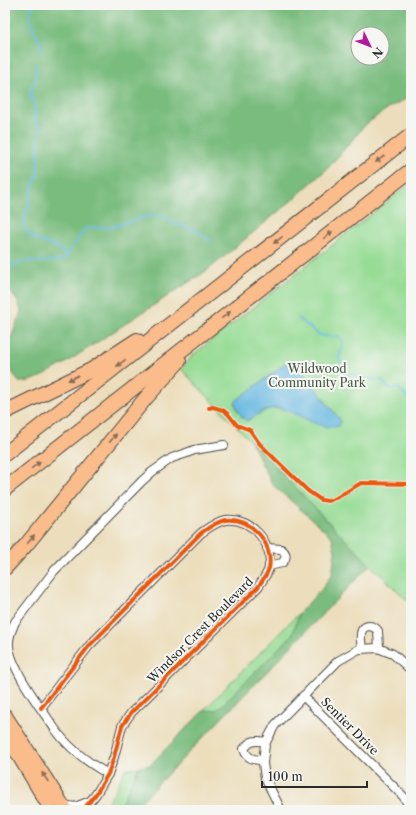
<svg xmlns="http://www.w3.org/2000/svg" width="416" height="815" viewBox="0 0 416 815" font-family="'Libre Caslon Text',serif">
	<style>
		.green { fill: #97dc95; stroke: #618460 }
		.forest { fill: #79bc7e; stroke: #527454; fill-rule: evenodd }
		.water { fill: #66b8e2; stroke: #487286 }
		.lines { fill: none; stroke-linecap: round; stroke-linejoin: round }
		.stream { stroke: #66b8e2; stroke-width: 2 }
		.minor-casing { stroke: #484641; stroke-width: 10 }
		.primary-casing { stroke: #484641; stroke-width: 15 }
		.trunk-casing { stroke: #484641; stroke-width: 16 }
		.minor { stroke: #fff; stroke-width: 8 }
		.primary { stroke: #fabc8b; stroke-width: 13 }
		.trunk { stroke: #fabc8b; stroke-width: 14 }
		.cycleway-casing { stroke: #f6f6f2; stroke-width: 6 }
		.cycleway { stroke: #e8590c; stroke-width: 4 }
		.oneway { fill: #886c56 }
		.labels { text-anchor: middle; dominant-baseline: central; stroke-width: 4; stroke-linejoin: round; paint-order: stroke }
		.park-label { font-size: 12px; fill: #465746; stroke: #f6f6f2 }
		.street-label { font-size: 12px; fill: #2b2b2b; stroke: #f6f6f2 }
	</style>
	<rect width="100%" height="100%" fill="#f6f6f2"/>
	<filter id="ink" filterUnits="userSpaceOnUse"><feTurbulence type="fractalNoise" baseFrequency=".025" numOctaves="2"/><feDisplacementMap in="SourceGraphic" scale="8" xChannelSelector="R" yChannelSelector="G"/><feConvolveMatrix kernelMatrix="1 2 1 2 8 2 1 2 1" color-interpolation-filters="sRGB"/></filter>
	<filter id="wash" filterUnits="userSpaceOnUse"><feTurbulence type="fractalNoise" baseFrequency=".012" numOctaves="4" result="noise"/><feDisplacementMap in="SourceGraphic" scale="16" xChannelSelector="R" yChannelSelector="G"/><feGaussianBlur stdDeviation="0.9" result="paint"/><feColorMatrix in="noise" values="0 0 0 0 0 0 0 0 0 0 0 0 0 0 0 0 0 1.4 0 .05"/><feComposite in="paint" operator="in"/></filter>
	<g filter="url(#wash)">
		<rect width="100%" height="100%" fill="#ecdebc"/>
		<!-- green -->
		<g class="green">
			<path d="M411,183V604L370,565L181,369L194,354Z"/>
			<path d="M300,612L292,635L217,710L203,711Z"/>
			<path d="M139,767L118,810H91L100,801L105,806L115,791L125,769Z"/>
		</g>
		<!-- forest -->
		<g class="forest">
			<path d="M5,5H411V96L387,109L366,124L328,168L290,202L209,269L64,364C50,371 35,383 19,382L5,361V344L12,336L21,311L18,302L9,290L10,280L5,276ZM358,34H382V58H358Z"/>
			<path d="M252,443L370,565L133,810H118L139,767L150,765L203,711L217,710L292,635L300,612L322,589L332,574L335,552L332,537L272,484Z"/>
		</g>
		<!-- water -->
		<path class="water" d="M292,363L298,366L341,421L339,426C316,433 292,404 270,409C262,411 254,417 247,421C241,417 237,411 235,403L238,399L285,364Z"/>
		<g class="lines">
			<!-- stream -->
			<g class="stream">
				<path d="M30,5L33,7C22,25 45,36 40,53"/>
				<path d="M37,64L35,77L36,81L31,88V99L35,103V121L41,128L38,144V177L34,182L32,189L30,201L24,220V227L31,237L58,248L67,255"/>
				<path d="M5,269L25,261L39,262L63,260L86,228C94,227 104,228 111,227C130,224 159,205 174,224L185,226L190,229H195L211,241"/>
				<path d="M298,318L318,334L325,336L339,337L343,341L339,359L346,372L365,379L381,380L389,388H399L411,402"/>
			</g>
		</g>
	</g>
	<g filter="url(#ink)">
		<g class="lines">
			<!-- minor casing -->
			<g class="minor-casing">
				<g id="minor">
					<path d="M267,548L281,549C287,553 287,558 282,563L269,566"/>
					<path d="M362,649C362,644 360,639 361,635C361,624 373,624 378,631L379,648"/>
					<path d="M303,696L403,796L411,809"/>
					<path d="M41,708L89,646L201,533C208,528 216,522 225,520C251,517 274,543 269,568C267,575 262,581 258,587L131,713L122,726L114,757L108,774L96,794L83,810"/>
					<path d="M263,760C254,760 247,759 244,749C250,740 256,740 266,742"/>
					<path d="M108,774C87,762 69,749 55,729C42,710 9,666 9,645C8,637 12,629 15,622L54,571L142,481L152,472L172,458L184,454L194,450L224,445"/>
					<path d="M63,805L75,807L88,802"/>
					<path d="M281,810L265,778L263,763L265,744L275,725L338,661L359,649L378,648L393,654L411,670"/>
				</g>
			</g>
			<!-- primary casing -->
			<g class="primary-casing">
				<g id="primary">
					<path d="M5,715L66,810"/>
					<path d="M5,733L51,810"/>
				</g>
			</g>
			<!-- trunk casing -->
			<g class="trunk-casing">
				<g id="trunk">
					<path d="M5,412L91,370L137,340"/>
					<path d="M5,454L411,135"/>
					<path d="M5,489L411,170"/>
					<path d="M5,568L26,545L145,399L179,361"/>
				</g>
			</g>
			<!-- minor -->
			<use href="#minor" class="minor"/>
			<!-- primary -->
			<use href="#primary" class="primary"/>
			<!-- trunk -->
			<use href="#trunk" class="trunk"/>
			<!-- cycleway casing -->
			<g class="cycleway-casing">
				<g id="cycleway">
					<path d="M209,408L213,407L223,410L228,414L237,425L250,430L259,443L277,461L308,491L321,500L328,501L336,498L361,483L411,484"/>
					<path d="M41,708L89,646L201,533C208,528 216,522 225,520C251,517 274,543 269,568C267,575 262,581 258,587L131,713L122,726L114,757L108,774L96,794L83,810"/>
				</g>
			</g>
			<!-- cycleway -->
			<use href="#cycleway" class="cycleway"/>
		</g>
		<!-- one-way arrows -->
		<defs><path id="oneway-solid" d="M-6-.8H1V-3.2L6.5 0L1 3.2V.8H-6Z"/></defs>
		<g class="oneway">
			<use href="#oneway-solid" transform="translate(380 159) rotate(142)"/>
			<use href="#oneway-solid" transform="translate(328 235) rotate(-38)"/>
			<use href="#oneway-solid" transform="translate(278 240) rotate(142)"/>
			<use href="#oneway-solid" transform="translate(226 315) rotate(-38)"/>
			<use href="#oneway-solid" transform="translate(121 363) rotate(142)"/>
			<use href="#oneway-solid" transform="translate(73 378) rotate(153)"/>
			<use href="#oneway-solid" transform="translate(113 438) rotate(-51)"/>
			<use href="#oneway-solid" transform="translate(36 465) rotate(-38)"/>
			<use href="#oneway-solid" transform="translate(31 539) rotate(-51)"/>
			<use href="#oneway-solid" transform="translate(45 777) rotate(-123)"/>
		</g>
	</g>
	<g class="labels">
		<!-- park labels -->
		<g class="park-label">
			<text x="317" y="368">Wildwood<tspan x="317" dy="14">Community Park</tspan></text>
		</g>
		<!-- street labels -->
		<g class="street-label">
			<text transform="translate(200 630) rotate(-45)">Windsor Crest Boulevard</text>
			<text transform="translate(350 726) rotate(45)">Sentier Drive</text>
		</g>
	</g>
	<!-- margin -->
	<rect width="416" height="815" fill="none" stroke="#f6f6f2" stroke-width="20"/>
	<!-- north arrow -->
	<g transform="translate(370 46) rotate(133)"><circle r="19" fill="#f6f6f2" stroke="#a5a5a2"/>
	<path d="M0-3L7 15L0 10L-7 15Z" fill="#b5179e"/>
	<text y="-6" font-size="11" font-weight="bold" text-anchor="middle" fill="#2b2b2b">N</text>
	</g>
	<!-- scale -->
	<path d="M262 781v6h105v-6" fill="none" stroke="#2b2b2b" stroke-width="2"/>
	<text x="268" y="781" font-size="12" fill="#2b2b2b" stroke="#f6f6f2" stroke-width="3" paint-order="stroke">100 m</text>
</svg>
